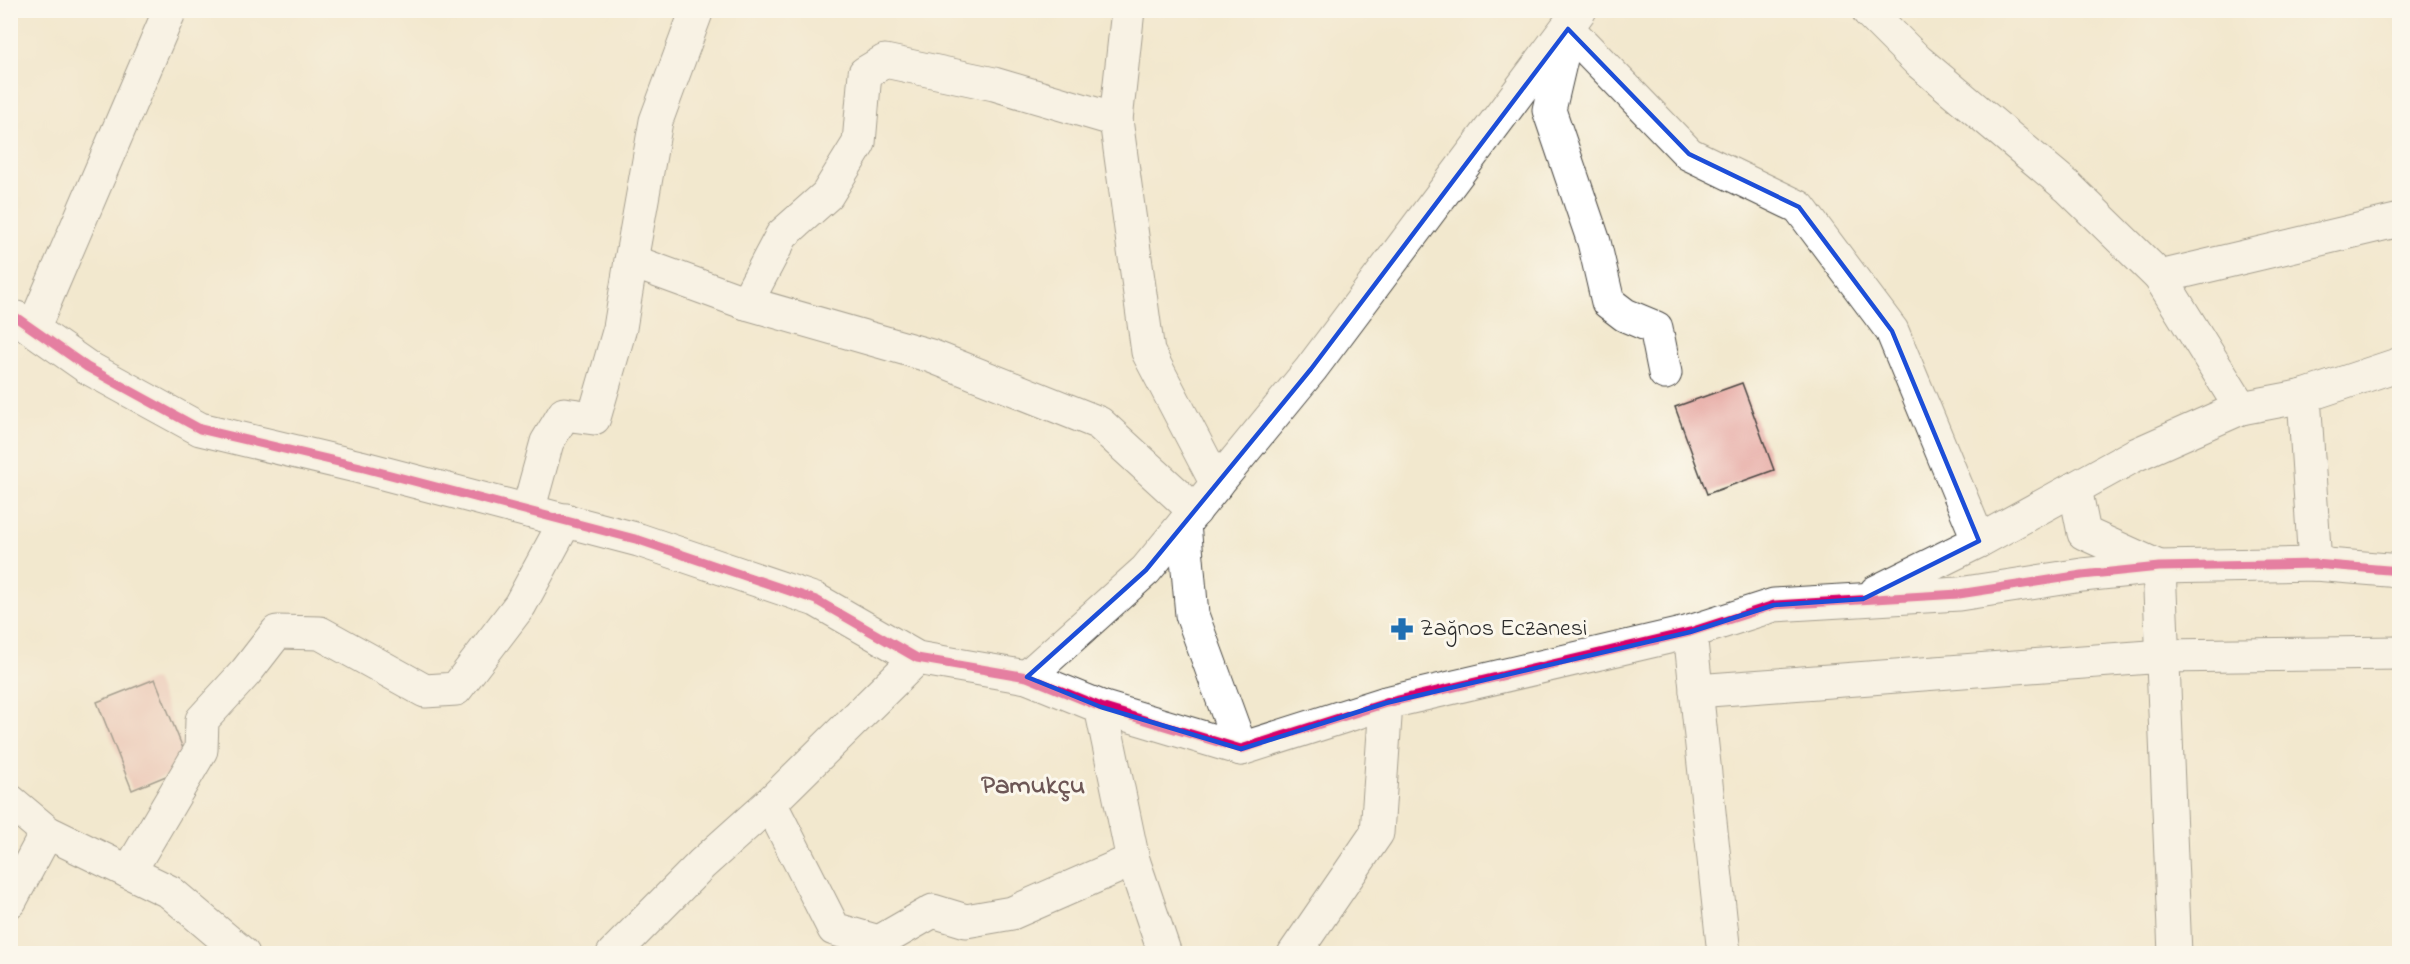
<svg xmlns="http://www.w3.org/2000/svg" width="2410" height="964" viewBox="0 0 2410 964" font-family="'Indie Flower',sans-serif">
	<style>
		.building { fill: #e7aaa5 }
		.lines { fill: none; stroke-linecap: round; stroke-linejoin: round }
		.minor-casing { stroke: #494743; stroke-width: 35 }
		.tertiary-casing { stroke: #494743; stroke-width: 35 }
		.minor { stroke: #fff; stroke-width: 33 }
		.tertiary { stroke: #fff; stroke-width: 33 }
		.cycleway-casing { stroke: #fbf7ec; stroke-width: 13 }
		.cycleway { stroke: #d6006c; stroke-width: 9 }
		.marked { fill: none; stroke: #1d4ed8; stroke-width: 4.5; stroke-linejoin: round }
		.labels { text-anchor: middle; dominant-baseline: central; stroke-width: 6; stroke-linejoin: round; paint-order: stroke }
		.poi-label { font-size: 24px; fill: #2b2b2b; stroke: #fbf7ec; text-anchor: start }
		.quarter-label { font-size: 27px; font-weight: bold; fill: #6d5756; stroke: #fbf7ec }
	</style>
	<rect width="100%" height="100%" fill="#fbf7ec"/>
	<filter id="ink" filterUnits="userSpaceOnUse"><feTurbulence type="fractalNoise" baseFrequency=".0167" numOctaves="2"/><feDisplacementMap in="SourceGraphic" scale="12" xChannelSelector="R" yChannelSelector="G"/><feConvolveMatrix kernelMatrix="1 2 1 2 8 2 1 2 1" color-interpolation-filters="sRGB"/></filter>
	<filter id="wash" filterUnits="userSpaceOnUse"><feTurbulence type="fractalNoise" baseFrequency=".008" numOctaves="4" result="noise"/><feDisplacementMap in="SourceGraphic" scale="24" xChannelSelector="R" yChannelSelector="G"/><feGaussianBlur stdDeviation="1.35" result="paint"/><feColorMatrix in="noise" values="0 0 0 0 0 0 0 0 0 0 0 0 0 0 0 0 0 1.4 0 .05"/><feComposite in="paint" operator="in"/></filter>
	<g filter="url(#wash)">
		<rect width="100%" height="100%" fill="#f2e8ce"/>
		<g id="blocks">
			<!-- building -->
			<g class="building">
				<path d="M1742,383L1774,470L1707,494L1675,407Z"/>
				<path d="M155,679L190,766L132,790L97,702Z"/>
			</g>
		</g>
	</g>
	<g filter="url(#ink)">
		<use href="#blocks" fill-opacity="0" stroke="#494743" stroke-width="1.5"/>
		<g class="lines">
			<!-- minor casing -->
			<g class="minor-casing">
				<g id="minor">
					<path d="M1128,10L1116,120L1148,352L1217,484"/>
					<path d="M1869,12L1918,61L2068,187L2160,277L2241,408"/>
					<path d="M1568,29L1689,154L1799,207L1892,331L1979,541"/>
					<path d="M1568,29L1549,110L1594,242L1608,302L1625,315L1656,328L1665,373"/>
					<path d="M631,261L656,121L697,10"/>
					<path d="M2160,277L2400,220"/>
					<path d="M746,303L782,235L827,195L859,143L865,73L885,61L994,84L1116,120"/>
					<path d="M33,329L170,10"/>
					<path d="M2304,396L2315,564"/>
					<path d="M2075,488L2084,533L2159,567L2175,954"/>
					<path d="M528,511L547,442L564,414L594,418L620,328L631,261L746,303L931,356L1099,423L1195,511"/>
					<path d="M1184,524L1192,615L1241,749"/>
					<path d="M1690,632L1724,954"/>
					<path d="M1696,691L2163,656L2400,653"/>
					<path d="M1101,707L1133,860L1165,954"/>
					<path d="M10,801L47,832L129,872"/>
					<path d="M770,803L834,929L879,942L933,911L966,921L1012,913L1133,860"/>
					<path d="M10,901L47,832"/>
					<path d="M243,954L170,892L129,872L201,750L202,720L246,672L277,632L320,633L425,691L456,689L520,605L566,520"/>
					<path d="M1294,954L1377,833L1386,703"/>
				</g>
			</g>
			<!-- tertiary casing -->
			<g class="tertiary-casing">
				<g id="tertiary">
					<path d="M10,316L17,318L87,367L200,429L360,467L639,540L816,600L917,658L1027,677L1101,707L1241,749L1386,703L1690,632L1774,605L1959,594L2082,575L2159,567L2315,564L2400,571"/>
					<path d="M1876,592L1979,541L2135,455L2241,408L2304,396L2400,364"/>
					<path d="M1027,677L1146,570L1311,369L1580,10"/>
					<path d="M613,954L702,864L770,803L917,658"/>
				</g>
			</g>
			<!-- minor -->
			<use href="#minor" class="minor"/>
			<!-- tertiary -->
			<use href="#tertiary" class="tertiary"/>
			<!-- cycleway casing -->
			<g class="cycleway-casing">
				<path id="cycleway" d="M10,316L17,318L87,367L200,429L360,467L639,540L816,600L917,658L1027,677L1101,707L1241,749L1386,703L1690,632L1774,605L1959,594L2082,575L2159,567L2315,564L2400,571"/>
			</g>
			<!-- cycleway -->
			<use href="#cycleway" class="cycleway"/>
		</g>
	</g>
	<!-- marked area -->
	<path d="M0 0H2410V964H0ZM1568,29L1689,154L1799,207L1892,331L1979,541L1863,599L1774,605L1690,632L1386,703L1241,749L1101,707L1027,677L1146,570L1311,369Z" fill="#f2e8ce" fill-opacity=".55" fill-rule="evenodd"/>
	<path class="marked" d="M1568,29L1689,154L1799,207L1892,331L1979,541L1863,599L1774,605L1690,632L1386,703L1241,749L1101,707L1027,677L1146,570L1311,369Z"/>
	<!-- icons -->
	<defs>
		<g id="pharmacy-bare" transform="scale(1.8)"><path d="M-2-6h4v4h4v4h-4v4h-4v-4h-4v-4h4Z" fill="#1f6fb2" stroke="#fbf7ec" stroke-width="2.5" paint-order="stroke"/></g>
	</defs>
	<g fill-rule="evenodd">
		<use href="#pharmacy-bare" x="1402" y="629"/>
	</g>
	<g class="labels">
		<!-- poi labels -->
		<g class="poi-label">
			<text x="1420" y="629">Zağnos Eczanesi</text>
		</g>
		<!-- quarter labels -->
		<g class="quarter-label">
			<text x="1033" y="786">Pamukçu</text>
		</g>
	</g>
	<!-- margin -->
	<rect width="2410" height="964" fill="none" stroke="#fbf7ec" stroke-width="36"/>
</svg>
